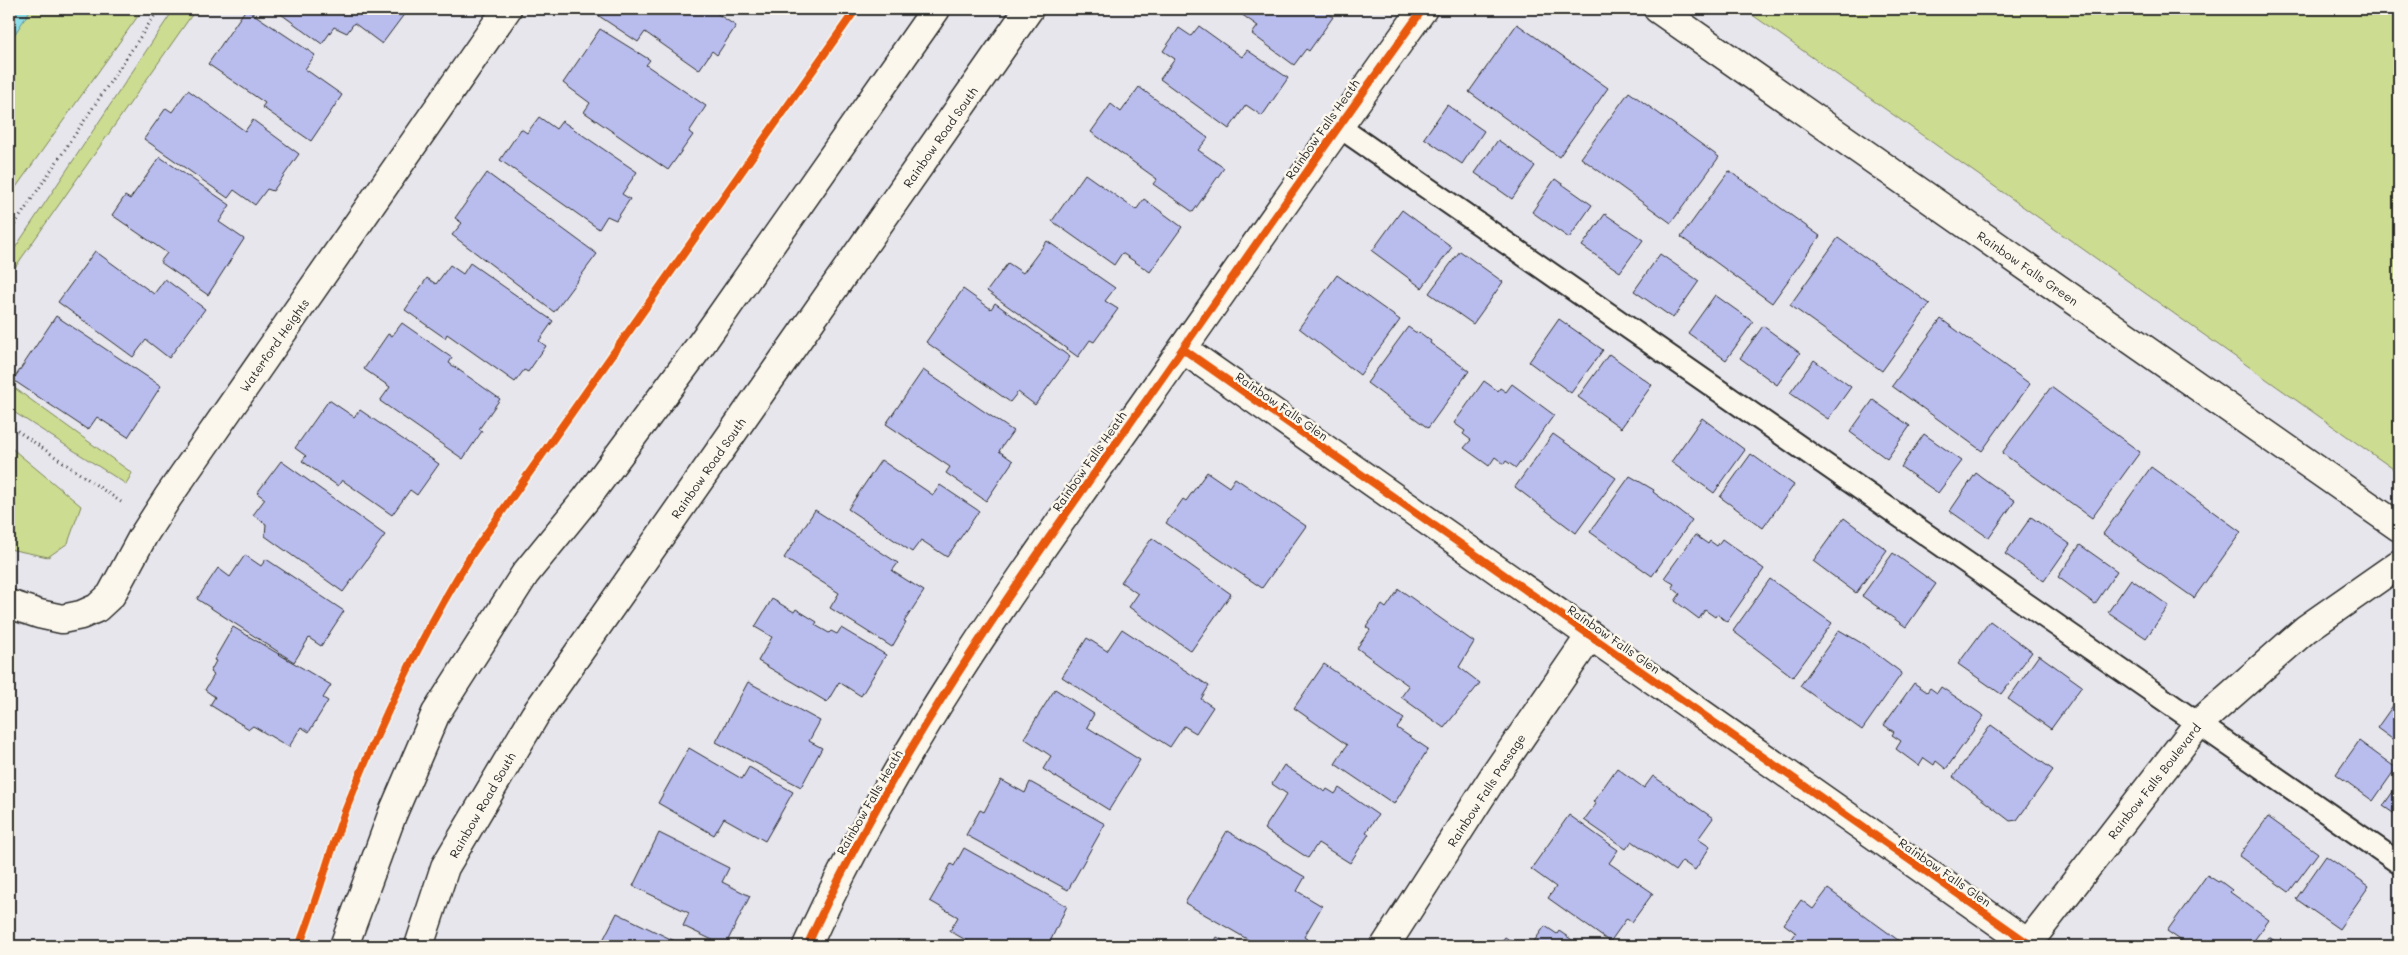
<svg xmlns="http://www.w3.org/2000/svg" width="2408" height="955" viewBox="0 0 2408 955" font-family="Mali,sans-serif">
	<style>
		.green { fill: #ccdc90; stroke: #7c845e }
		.water { fill: #8cdce7; stroke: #65959c }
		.building { fill: #b8bdee; stroke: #2b2b2b }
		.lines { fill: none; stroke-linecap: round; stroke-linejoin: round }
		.lane-casing { stroke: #2b2b2b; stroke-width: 25 }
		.street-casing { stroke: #2b2b2b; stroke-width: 31 }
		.secondary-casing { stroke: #2b2b2b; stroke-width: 31 }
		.path { stroke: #2b2b2b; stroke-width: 3; stroke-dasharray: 1 4; stroke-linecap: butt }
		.lane { stroke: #fbf7ec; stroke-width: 21 }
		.street { stroke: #fbf7ec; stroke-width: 28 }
		.secondary { stroke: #fbf7ec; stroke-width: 28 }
		.cycleway-casing { stroke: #fbf7ec; stroke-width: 11 }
		.cycleway { stroke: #e8590c; stroke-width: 8 }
		.labels { text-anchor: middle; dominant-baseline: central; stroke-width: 5; stroke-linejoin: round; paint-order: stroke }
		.street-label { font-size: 12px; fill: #2b2b2b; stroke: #fbf7ec }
	</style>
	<rect width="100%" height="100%" fill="#e7e6ed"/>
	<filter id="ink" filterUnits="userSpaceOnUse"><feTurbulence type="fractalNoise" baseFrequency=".02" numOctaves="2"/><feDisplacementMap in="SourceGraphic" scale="10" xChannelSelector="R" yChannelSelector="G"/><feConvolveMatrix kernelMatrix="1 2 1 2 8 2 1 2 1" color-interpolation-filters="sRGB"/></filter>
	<g filter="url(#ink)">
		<!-- green -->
		<g class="green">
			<path d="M9,9H143L9,197Z"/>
			<path d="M174,9H196L9,276V257Z"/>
			<path d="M1744,9H2399V473Z"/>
			<path d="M9,384L132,473L126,484L9,409Z"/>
			<path d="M9,446L81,506L68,543L48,557L9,549Z"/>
		</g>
		<!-- water -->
		<path class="water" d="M9,9H31L9,43Z"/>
		<!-- building -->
		<g class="building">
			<path d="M246,9L315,55L305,69L342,95L311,141L262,107L265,103L208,64Z"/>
			<path d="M274,9H408L382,44L354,23L347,33L334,27L322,44Z"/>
			<path d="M604,9H710L736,26L717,55L712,51L699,70L645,32L638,42L599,16Z"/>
			<path d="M1234,9H1322L1333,17L1309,51L1306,49L1294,65L1252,34L1258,26Z"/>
			<path d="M1517,24L1608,88L1559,157L1469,92Z"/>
			<path d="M1199,26L1242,57L1247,50L1288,78L1262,116L1246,105L1229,129L1160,79L1175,59L1163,51L1179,28L1191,36Z"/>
			<path d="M600,29L650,60L646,65L706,106L689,132L693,135L668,170L584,112L590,103L563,83Z"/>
			<path d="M1139,87L1208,138L1198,150L1224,168L1193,212L1153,184L1157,179L1091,132L1111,104L1121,112Z"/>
			<path d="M188,90L245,131L253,120L299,154L273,191L267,189L255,205L234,190L228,198L144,139L166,108L172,112Z"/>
			<path d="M1629,92L1719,157L1671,223L1581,158Z"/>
			<path d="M1447,105L1484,131L1462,164L1424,138Z"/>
			<path d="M539,117L556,129L562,121L637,172L622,194L630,199L616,220L607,216L599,229L500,160L521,129L527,133Z"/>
			<path d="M1498,140L1535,166L1512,199L1475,173Z"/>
			<path d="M160,157L230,205L219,222L244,239L208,295L160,262L167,253L112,215L125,196L130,199Z"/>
			<path d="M1729,171L1820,236L1772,303L1681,237Z"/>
			<path d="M487,173L597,254L554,312L452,235L462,223L455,218Z"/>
			<path d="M1085,174L1136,210L1144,199L1182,227L1150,272L1122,253L1114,265L1052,221Z"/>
			<path d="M1555,179L1592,205L1569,238L1532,212Z"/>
			<path d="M1402,210L1452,247L1422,288L1372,251Z"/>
			<path d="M1605,214L1643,240L1620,272L1582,246Z"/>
			<path d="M1838,238L1930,304L1882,371L1790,305Z"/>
			<path d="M1047,241L1115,288L1105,301L1118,309L1094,342L1090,340L1078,357L987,291L1008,263L1023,273Z"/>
			<path d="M95,251L154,294L165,279L205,309L169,358L146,340L133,357L58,302Z"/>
			<path d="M1460,251L1503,282L1473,324L1429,293Z"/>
			<path d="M1660,254L1699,281L1673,318L1634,291Z"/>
			<path d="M470,263L553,321L539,341L546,346L528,372L524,370L515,382L447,334L445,338L405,310L427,278L436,284L450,265L463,274Z"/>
			<path d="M1337,275L1400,320L1360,375L1299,328Z"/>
			<path d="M963,289L991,309L995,303L1070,357L1035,405L1018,392L1010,402L926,342Z"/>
			<path d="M1715,295L1753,322L1726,360L1688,333Z"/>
			<path d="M56,316L161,386L128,437L97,417L88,430L13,380Z"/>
			<path d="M1559,319L1603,350L1571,393L1529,362Z"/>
			<path d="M1941,319L2030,384L1982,451L1892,386Z"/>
			<path d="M402,323L452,358L449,363L500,399L479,429L482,431L463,459L380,401L390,387L364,369L388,334L392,336Z"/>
			<path d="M1763,326L1800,353L1777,385L1740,358Z"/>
			<path d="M1408,327L1418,334L1419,332L1431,341L1430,343L1469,371L1428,428L1367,383Z"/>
			<path d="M1609,354L1652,385L1621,428L1578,397Z"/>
			<path d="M1814,360L1851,387L1828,419L1790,393Z"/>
			<path d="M923,370L1013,431L999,451L1013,461L986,501L946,473L950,467L886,424Z"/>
			<path d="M1484,381L1498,391L1500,388L1506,392L1512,384L1554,415L1516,468L1506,461L1504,464L1495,457L1489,466L1464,448L1471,440L1463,434L1465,431L1454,423Z"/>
			<path d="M2051,387L2140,452L2092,518L2002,453Z"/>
			<path d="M329,400L354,417L360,410L439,464L417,495L410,490L392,515L342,480L338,486L302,461L306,456L295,448Z"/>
			<path d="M1873,400L1910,426L1887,459L1850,432Z"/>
			<path d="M1702,418L1745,450L1714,493L1671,462Z"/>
			<path d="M1553,434L1616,478L1576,533L1515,487Z"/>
			<path d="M1924,434L1962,461L1938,493L1901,467Z"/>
			<path d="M1751,454L1794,485L1763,528L1720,497Z"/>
			<path d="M881,460L933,495L940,485L979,511L947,557L921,540L912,552L848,509Z"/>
			<path d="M281,461L385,535L343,592L265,536L266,524L253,515L265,499L257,493Z"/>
			<path d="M2151,467L2241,532L2194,598L2103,534Z"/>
			<path d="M1207,472L1229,487L1235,478L1306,526L1262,588L1166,523L1183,499L1186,501Z"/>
			<path d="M1976,473L2015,501L1989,538L1950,511Z"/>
			<path d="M1630,476L1654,490L1653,492L1692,520L1652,576L1590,532Z"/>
			<path d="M815,510L898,563L892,571L924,591L904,622L906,623L892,647L830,608L839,593L784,558Z"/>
			<path d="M2031,517L2070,544L2044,581L2005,554Z"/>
			<path d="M1844,518L1887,550L1856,593L1813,561Z"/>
			<path d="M1695,535L1708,544L1710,541L1717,546L1722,539L1764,569L1727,622L1717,614L1715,617L1705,610L1699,619L1675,601L1680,594L1672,587L1674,584L1664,578Z"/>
			<path d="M1152,538L1231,594L1191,651L1129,607L1138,594L1121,582Z"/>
			<path d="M2080,545L2117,571L2095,604L2058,577Z"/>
			<path d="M1893,553L1936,584L1906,627L1862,596Z"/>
			<path d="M245,555L261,566L266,559L344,611L321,646L309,638L294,662L197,599L218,568L230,577Z"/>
			<path d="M1770,579L1832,623L1793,677L1733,631Z"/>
			<path d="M2131,579L2169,606L2146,638L2108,612Z"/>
			<path d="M1399,589L1474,642L1459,667L1480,683L1444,728L1401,697L1409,686L1357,648L1370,630L1366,627L1382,605L1386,608Z"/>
			<path d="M772,599L794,612L796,609L817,622L815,625L829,633L831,631L837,634L841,628L886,655L861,696L839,682L827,702L758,661L772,637L755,627Z"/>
			<path d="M1990,621L2032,652L2001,694L1958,664Z"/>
			<path d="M233,627L331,685L323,698L328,701L309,732L301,727L289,747L253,726L249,729L210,705L215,697L205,690L214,675L210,672L216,661L214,660Z"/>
			<path d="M1122,629L1209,686L1201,699L1213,707L1196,733L1184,726L1170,747L1062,677L1087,638L1107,651Z"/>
			<path d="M1839,630L1863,644L1902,673L1862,730L1800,686Z"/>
			<path d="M2039,655L2082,686L2051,729L2008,699Z"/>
			<path d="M1324,664L1404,719L1397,728L1428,749L1394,804L1335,764L1347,745L1294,708Z"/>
			<path d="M748,682L820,721L809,741L822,748L801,787L716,742Z"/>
			<path d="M1914,683L1927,692L1930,688L1937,693L1941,687L1984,716L1946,769L1936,761L1934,765L1924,758L1919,766L1896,749L1901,741L1892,735L1894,732L1884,725Z"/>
			<path d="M1055,689L1094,714L1087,727L1140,760L1109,810L1043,769L1051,756L1024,738Z"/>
			<path d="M2399,697V744L2377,728Z"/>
			<path d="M1991,725L2053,770L2017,820L2010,821L1953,777Z"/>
			<path d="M2359,741L2396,768L2373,801L2336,774Z"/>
			<path d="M689,748L742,779L749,767L793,792L765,841L724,818L714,835L658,803Z"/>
			<path d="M1284,765L1325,792L1327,789L1335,794L1339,788L1378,815L1366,832L1369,834L1350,863L1318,843L1308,858L1264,829L1287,794L1272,784Z"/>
			<path d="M1617,768L1644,788L1653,776L1713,818L1698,839L1710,847L1695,870L1682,861L1675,871L1632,841L1626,849L1584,820L1596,804L1593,802Z"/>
			<path d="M1001,780L1025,793L1030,782L1105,824L1068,890L966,835L980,810L984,812Z"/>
			<path d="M2399,783V817L2383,806Z"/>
			<path d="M1569,815L1618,850L1609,863L1653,893L1632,922L1627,918L1610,942L1548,898L1556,887L1531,869Z"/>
			<path d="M2268,817L2318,853L2289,892L2239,856Z"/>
			<path d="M1227,831L1305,877L1297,891L1322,906L1304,937L1307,939L1303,946H1259L1185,903Z"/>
			<path d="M659,833L729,868L722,882L750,896L725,946L683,926L689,913L633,886Z"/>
			<path d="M964,848L1067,906L1048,946H976L950,931L958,917L930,901L951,864L954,866Z"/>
			<path d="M2326,856L2369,886L2339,929L2296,899Z"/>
			<path d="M2207,875L2218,882L2220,881L2232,890L2230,892L2269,920L2250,946H2189L2167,931Z"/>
			<path d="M1828,889L1898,940L1893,946H1793L1789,943L1796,933L1784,924L1801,900L1813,909Z"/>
			<path d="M617,913L685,946H605L601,944Z"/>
			<path d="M1545,926L1557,934L1559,931L1581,946H1535L1532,944Z"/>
			<path d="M1217,937L1232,946H1212Z"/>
			<path d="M1505,937L1519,946H1498Z"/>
			<path d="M2269,937L2282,946H2263Z"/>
			<path d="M1186,939L1198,946H1182Z"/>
			<path d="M898,940L908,946H894Z"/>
		</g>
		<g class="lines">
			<!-- lane casing -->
			<g class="lane-casing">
				<path id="lane" d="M1338,126L2399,863"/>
			</g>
			<!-- street casing -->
			<g class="street-casing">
				<g id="street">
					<path d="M1658,9L2399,527"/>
					<path d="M1183,349L2032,946"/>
					<path d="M9,604L39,614L62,619L81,615L97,608L111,595L143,536L168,497L507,9"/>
					<path d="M807,946C894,752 1020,578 1143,405C1236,273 1328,140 1423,9"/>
					<path d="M1385,946L1494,776L1590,636"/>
					<path d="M2026,946L2198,724L2306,629L2399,564"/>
				</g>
			</g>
			<!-- secondary casing -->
			<g class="secondary-casing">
				<g id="secondary">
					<path d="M344,946L392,815L436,713L525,574L586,499L699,347L936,9"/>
					<path d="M419,946L445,867L535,715L1029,9"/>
				</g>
			</g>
			<!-- path -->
			<g class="path">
				<path d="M9,233L159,9"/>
				<path d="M9,425L121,502"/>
			</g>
			<!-- lane -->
			<use href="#lane" class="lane"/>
			<!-- street -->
			<use href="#street" class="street"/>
			<!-- secondary -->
			<use href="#secondary" class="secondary"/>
			<!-- cycleway casing -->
			<g class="cycleway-casing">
				<g id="cycleway">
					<path d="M1183,349L2032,946"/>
					<path d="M299,946C317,901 329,854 346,809C381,721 421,635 472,554L856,9"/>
					<path d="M807,946C894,752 1020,578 1143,405C1236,273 1328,140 1423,9"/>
				</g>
			</g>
			<!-- cycleway -->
			<use href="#cycleway" class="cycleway"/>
		</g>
	</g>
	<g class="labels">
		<!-- street labels -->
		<g class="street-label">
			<text transform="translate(1322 129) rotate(-55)">Rainbow Falls Heath</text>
			<text transform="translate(940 137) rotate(-55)">Rainbow Road South</text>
			<text transform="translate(2028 268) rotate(35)">Rainbow Falls Green</text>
			<text transform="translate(274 345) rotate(-55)">Waterford Heights</text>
			<text transform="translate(1282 406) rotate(35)">Rainbow Falls Glen</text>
			<text transform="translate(1089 461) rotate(-55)">Rainbow Falls Heath</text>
			<text transform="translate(708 468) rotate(-55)">Rainbow Road South</text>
			<text transform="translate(1614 639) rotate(35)">Rainbow Falls Glen</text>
			<text transform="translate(2154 781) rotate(-52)">Rainbow Falls Boulevard</text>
			<text transform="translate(1486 790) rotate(-57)">Rainbow Falls Passage</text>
			<text transform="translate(869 802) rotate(-60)">Rainbow Falls Heath</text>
			<text transform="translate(482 805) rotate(-60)">Rainbow Road South</text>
			<text transform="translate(1945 872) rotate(35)">Rainbow Falls Glen</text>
		</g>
	</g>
	<!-- margin -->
	<rect width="2408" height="955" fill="none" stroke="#fbf7ec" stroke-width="30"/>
	<rect x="15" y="15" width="2378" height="925" fill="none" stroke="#2b2b2b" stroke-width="2" filter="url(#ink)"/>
</svg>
